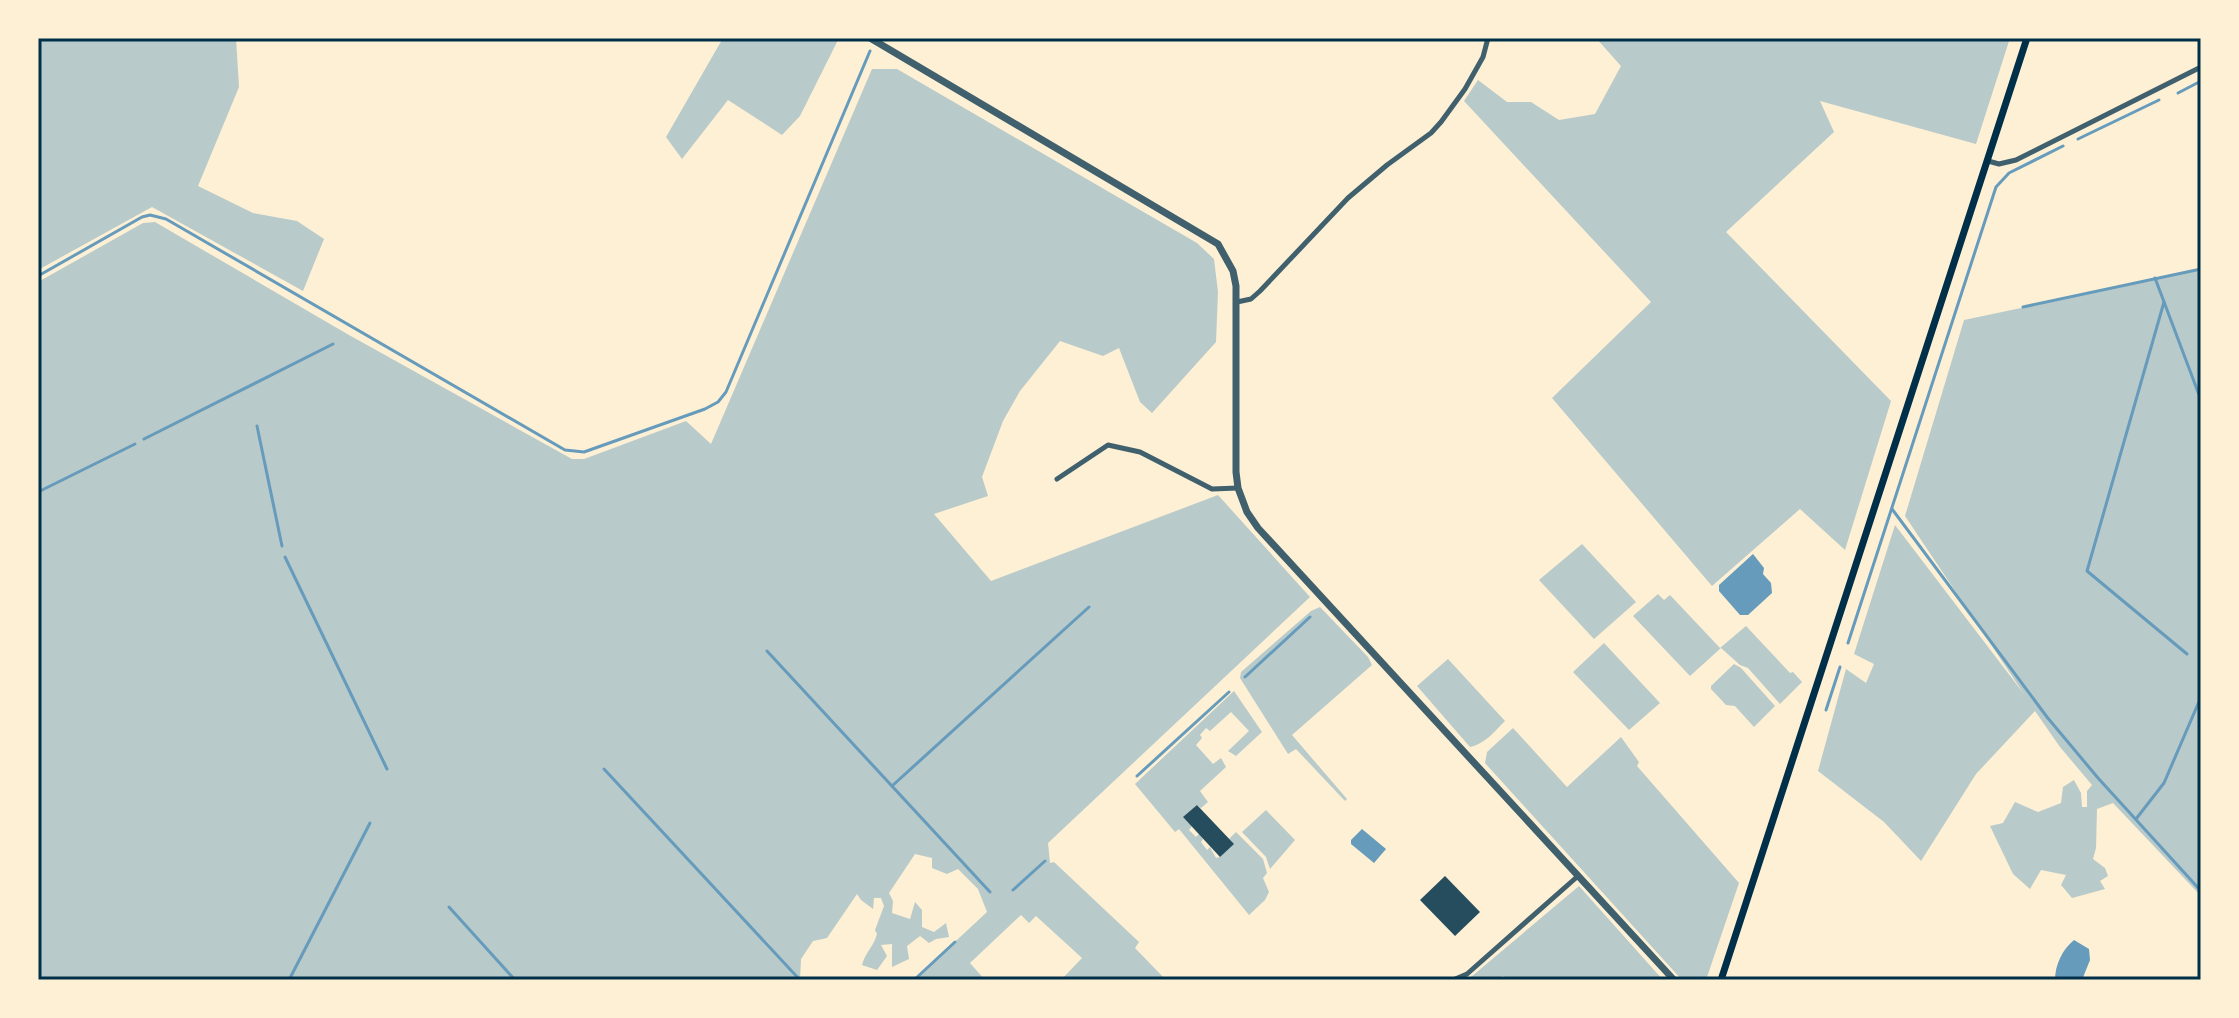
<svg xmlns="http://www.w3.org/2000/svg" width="2239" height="1018" viewBox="0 0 2239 1018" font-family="Jost,sans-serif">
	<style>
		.green { fill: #b9caca }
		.water { fill: #669bbc }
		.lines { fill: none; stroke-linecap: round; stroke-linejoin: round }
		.stream { stroke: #669bbc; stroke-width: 3 }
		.building { fill: #264d5e }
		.minor { stroke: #3f606c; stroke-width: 5 }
		.tertiary { stroke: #3f606c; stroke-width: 7 }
		.secondary { stroke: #003049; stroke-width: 7 }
		.neatline { fill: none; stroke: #003049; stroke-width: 3 }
	</style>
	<rect width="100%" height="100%" fill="#fdf0d5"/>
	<!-- green -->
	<g class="green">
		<path d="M38,38H236L239,87L198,186L253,213L297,221L324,239L303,291L152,207L38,270Z"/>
		<path d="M723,38H839L800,116L782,135L728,100L682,159L666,137Z"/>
		<path d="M1596,38H2010L1976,144L1820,101L1834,132L1726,232L1891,401L1845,550L1800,509L1712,586L1552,398L1651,302L1464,101L1478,80L1507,102H1531L1559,120L1595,114L1621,66Z"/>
		<path d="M872,69H897L1197,243L1214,259L1218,292L1216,342L1152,413L1140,402L1119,348L1103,356L1060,341L1020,391L1003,421L982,477L988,496L934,514L991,581L1218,495L1310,597L1048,843L1050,863L1054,862L1139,942L1135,948L1166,980H1061L1082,958L1036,916L1029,923L1021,915L970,963L985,980H914L987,912L978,889L958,869L947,874L932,868V858L915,854L889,893L893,901L892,913L910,919L915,902L922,910V927L934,932L946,923L949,937L936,939L929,943L920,936L907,946L909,959L892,967V944L881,945L887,956L877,970L862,965C865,953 874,946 877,934L875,930L884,906L881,898H874L873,909L861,900L857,894L827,938L813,941L801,959L800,980H38V282L143,223L155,222L349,335L572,459H584L686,421L711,444Z"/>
		<path d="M2201,270V896L2113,803L2097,809L2096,848L2093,859L2105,868L2108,876L2100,881L2105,889L2072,898L2061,885L2066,875L2041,870L2030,889L2013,874L1990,826L2003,823L2015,802L2038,812L2061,803L2063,787L2074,780L2081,793L2082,807H2087V791L2092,785L2060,747L2035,711L1976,774L1921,861L1884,822L1818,771L1846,669L1866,683L1874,664L1854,654L1895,525L2024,694L1905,516L1964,320Z"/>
		<path d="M1582,544L1636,602L1594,639L1539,580Z"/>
		<path d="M1658,594L1664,600L1670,595L1720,648L1746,626L1790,673L1793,672L1802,682L1780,704L1748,668L1740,665L1721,648L1690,676L1633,616Z"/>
		<path d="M1320,607L1368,657L1372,665L1292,735L1347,799L1345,801L1296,749L1288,754L1240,678L1241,672L1311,611Z"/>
		<path d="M1604,643L1660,703L1629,730L1573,672Z"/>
		<path d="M1448,659L1505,721C1495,731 1485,744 1470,747L1417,686Z"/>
		<path d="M1734,664L1741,668L1775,706L1754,727L1735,706L1726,705L1711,689V686Z"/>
		<path d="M1234,691L1262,732L1236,756L1228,751L1249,731L1231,712L1210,731L1206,728L1200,735L1202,738L1196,745L1213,764L1221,758L1226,767L1200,791L1208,802L1201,808L1197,805L1184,818L1192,826L1189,830L1196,837L1199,834L1203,839L1201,842L1207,850L1210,847L1216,858L1220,857L1229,839L1236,832L1263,859L1267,873L1263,878L1269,892L1265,900L1249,915L1179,829L1175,832L1135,784Z"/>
		<path d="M1513,728L1567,787L1621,737L1639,762L1637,766L1739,883L1706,980H1682L1485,763L1487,752Z"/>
		<path d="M1266,810L1295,840L1270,869L1266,857L1242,832Z"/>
		<path d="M1579,886L1663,980H1507L1504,976L1488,980H1473L1471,977Z"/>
	</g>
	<!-- water -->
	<g class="water">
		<path d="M1753,554L1764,568L1763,574L1771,583L1772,593L1748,615H1740L1719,591V585Z"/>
		<path d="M1362,829L1386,849L1374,863L1351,844V840Z"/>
		<path d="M2074,940L2089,949L2090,960L2082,980H2055C2055,965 2062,950 2074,940Z"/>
	</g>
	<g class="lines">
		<!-- stream -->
		<g class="stream">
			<path d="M2178,93L2201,81"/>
			<path d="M2078,139L2159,100"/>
			<path d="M38,276L142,217L150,215L166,219L565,450L584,452L705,409L718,402L726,392L870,51"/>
			<path d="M2155,278L2201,400"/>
			<path d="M2164,302L2087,571L2187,654"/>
			<path d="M2023,307L2201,269"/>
			<path d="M257,426L282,546"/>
			<path d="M144,439L333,344"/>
			<path d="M38,492L135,444"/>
			<path d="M1892,509L2047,717L2098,778L2201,891"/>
			<path d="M285,557L387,769"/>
			<path d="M1848,643L1996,187L2009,173L2063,146"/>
			<path d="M767,651L990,892"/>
			<path d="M1245,677L1310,617"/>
			<path d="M1826,710L1840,667"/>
			<path d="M604,769L800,980"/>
			<path d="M1137,776L1229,692"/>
			<path d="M892,786L1089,607"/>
			<path d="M2136,819L2164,783L2201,697"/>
			<path d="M1013,890L1045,861"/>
			<path d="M449,907L515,980"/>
			<path d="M289,980L370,823"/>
			<path d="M914,980L955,942"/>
		</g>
	</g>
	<!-- building -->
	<g class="building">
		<path d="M1197,805L1234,844L1220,857L1183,817Z"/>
		<path d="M1445,876L1480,912L1455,936L1420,900Z"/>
	</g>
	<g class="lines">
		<!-- minor -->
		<g class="minor">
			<path d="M1988,161L1999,164L2016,160L2201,67"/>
			<path d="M1237,302L1251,299L1260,291L1348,198L1387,165L1431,133L1441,122L1465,89L1483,57L1488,38"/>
			<path d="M1057,479L1108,445L1140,452L1212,489L1238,488"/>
			<path d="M1453,980L1467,974L1578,876"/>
		</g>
		<!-- tertiary -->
		<path class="tertiary" d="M870,38L1218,244L1233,271L1236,286V472L1238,488L1247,512L1258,528L1674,980"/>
		<!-- secondary -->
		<path class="secondary" d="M1721,980L2027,38"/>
	</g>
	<!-- border -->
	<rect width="2239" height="1018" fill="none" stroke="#fdf0d5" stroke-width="80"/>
	<rect x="40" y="40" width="2159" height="938" class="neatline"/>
</svg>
